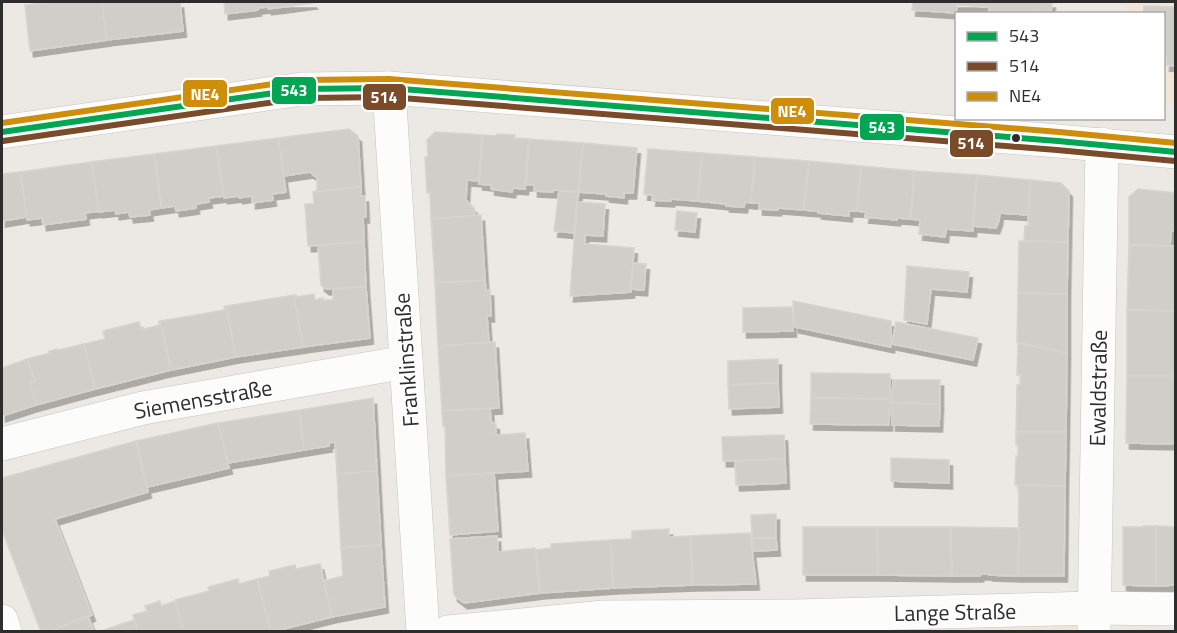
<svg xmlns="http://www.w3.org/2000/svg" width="1177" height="633" viewBox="0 0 1177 633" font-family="'Titillium Web',sans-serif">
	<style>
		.education { fill: #efe6d7 }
		.building { fill: #d1ceca; stroke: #d7d4cf; stroke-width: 1.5; filter: url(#shadow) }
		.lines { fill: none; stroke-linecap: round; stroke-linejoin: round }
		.minor-casing { stroke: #c5c4c4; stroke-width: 34 }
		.minor { stroke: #fcfcfb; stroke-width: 33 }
		.bus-1-casing { stroke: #fff; stroke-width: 10 }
		.bus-2-casing { stroke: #fff; stroke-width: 10 }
		.bus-3-casing { stroke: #fff; stroke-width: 10 }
		.bus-1 { stroke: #00a651; stroke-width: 6 }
		.bus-2 { stroke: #7a4b2a; stroke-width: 6 }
		.bus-3 { stroke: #cf8e09; stroke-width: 6 }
		.bus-dot { fill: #2d2d2d; stroke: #fff; stroke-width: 2 }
		.labels { text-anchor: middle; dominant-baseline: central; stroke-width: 4.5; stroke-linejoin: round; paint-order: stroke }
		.street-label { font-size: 22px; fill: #2d2d2d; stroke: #fff }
		.line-badge { stroke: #fff; stroke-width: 2 }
		.badge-label { font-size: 16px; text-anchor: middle; font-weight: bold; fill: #fff }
	</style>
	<defs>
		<filter id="shadow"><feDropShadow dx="3.5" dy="6" stdDeviation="0" flood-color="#0004"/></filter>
	</defs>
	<rect width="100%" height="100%" fill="#ece8e3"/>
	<!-- education -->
	<g class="education">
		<path d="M1126,2H1175V106L1164,105V14H1125Z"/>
		<path d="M1079,624V632H814Z"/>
	</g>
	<!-- building -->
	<g class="building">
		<path d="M43,2H102L107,40L30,51L25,5L43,3Z"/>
		<path d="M102,2H180L183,31L107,40Z"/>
		<path d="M224,2H290L291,6L268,9V7L258,8V10L225,14Z"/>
		<path d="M290,2H313L314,3L291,6Z"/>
		<path d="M913,2H1052L1051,12L1034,11L1033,14H989V7L957,5L956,13L912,10Z"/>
		<path d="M1144,6L1176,7V66L1166,65L1167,57L1164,56V14H1143Z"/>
		<path d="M349,129L358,136L361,187L313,192L317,191V178L310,172L284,176L278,138Z"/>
		<path d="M435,132L482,135L479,181L467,180L466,200L474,208L475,216L431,219L430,193H427L425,157H428L427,140Z"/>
		<path d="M497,134L515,135L514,138L529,139L525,189L513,188L512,192L491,189V185L479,184L482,135L497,136Z"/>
		<path d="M278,138L286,192L272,194L273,200L252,203V196L239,198V196L224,198L216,146Z"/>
		<path d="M529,139L583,143L579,192L554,190L553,192L534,191V185H526Z"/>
		<path d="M583,143L637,148L633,193H624V198L606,196V194L579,192Z"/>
		<path d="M216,146L224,196L208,198L209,202L196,204V208L176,211L175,206L162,208L154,154Z"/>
		<path d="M648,149L702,153L698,201L671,199V201L652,200L653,195L644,194Z"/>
		<path d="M702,153L755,157L751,203L745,202L744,207L726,206V204L698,201Z"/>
		<path d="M154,154L161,208L149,210L150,215L130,217L129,212L116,214L115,210L99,212L91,162Z"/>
		<path d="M755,157L809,161L804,210L778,208V210L759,209V203H751Z"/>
		<path d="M809,161L861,166L857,211H849V216L818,213V211L804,210Z"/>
		<path d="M91,162L99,211L85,213L86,219L43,225L42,218L27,220L20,172Z"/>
		<path d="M861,166L914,171L911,219L897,218V220L865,217L866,212L857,211Z"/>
		<path d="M914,171L977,175L973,231L946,229L945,237L919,234L920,220L911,219Z"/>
		<path d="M20,172L27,217L2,221V174Z"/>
		<path d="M977,175L1030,180L1029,215L1000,213L999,220L996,228L973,226Z"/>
		<path d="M1030,180L1061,183L1069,191L1068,242L1024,241L1025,226H1028Z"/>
		<path d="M361,187V196H365L366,217H363L364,242L308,246L305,204H314L313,192Z"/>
		<path d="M1138,189L1176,193V231H1171L1170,246L1129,245V197Z"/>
		<path d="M559,191L579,192L577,202L575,233L554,231Z"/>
		<path d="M577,202L605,204L603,236L585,235V244L634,248L631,292L570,296Z"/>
		<path d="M677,211L697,213L695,232L675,230Z"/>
		<path d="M481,215L485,280L435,283L431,219Z"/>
		<path d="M1019,241L1068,242L1067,294L1018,293Z"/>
		<path d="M364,242L366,287L326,289L321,285L318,245Z"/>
		<path d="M1129,245L1176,246V311L1127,310Z"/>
		<path d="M633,263L646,264L644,290L631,289Z"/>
		<path d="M907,266L969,272L967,292L931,289L927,324L904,320Z"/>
		<path d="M485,280L486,290H490L491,316H487L489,343L438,346L435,283Z"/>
		<path d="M366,287L370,338L303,347L294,295H296V297L314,294L315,300L323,298V300H333V289Z"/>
		<path d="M1018,293L1067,294V353L1017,342Z"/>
		<path d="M294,295L303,347L236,357L226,306Z"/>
		<path d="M793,301L891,321V347L795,327Z"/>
		<path d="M226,306L236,357L171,370L160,321L225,310L224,307Z"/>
		<path d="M792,307L793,331L743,332V308Z"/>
		<path d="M1127,310L1176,311V376H1127Z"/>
		<path d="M160,321L171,370L95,389L84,344L105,339L103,331L139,322L141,330L159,325V322Z"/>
		<path d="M896,322L978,338L973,360L892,344Z"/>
		<path d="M495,342L499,408L442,411L438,346Z"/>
		<path d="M1018,343L1067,353L1066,432H1016L1017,385H1020L1021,375H1017Z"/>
		<path d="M84,344L95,389L36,405L30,382L35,381L27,359L50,353L49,351L58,349L59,350Z"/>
		<path d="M27,359L35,381L30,382L36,405L2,416V368Z"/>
		<path d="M778,359V383L728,385V361Z"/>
		<path d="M811,373L890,374V399L811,398Z"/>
		<path d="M1127,376H1176V444L1126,443Z"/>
		<path d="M893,380H940V404L892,403Z"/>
		<path d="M778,383L779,407L729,409L728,385Z"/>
		<path d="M373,398L377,471L337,474L335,442L328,443L329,446L304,450L299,410Z"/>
		<path d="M811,398L890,399L889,425L810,424Z"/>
		<path d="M892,403L940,404L939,426L892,425Z"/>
		<path d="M490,408L491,422L496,424V435L525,433L528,471L446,476L445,426H443L442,411Z"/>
		<path d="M299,410L304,450L228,463L218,423Z"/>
		<path d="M218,423L229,468L147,487L136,441Z"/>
		<path d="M1016,432H1066L1065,486L1015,485L1016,456H1018V445H1016Z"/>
		<path d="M784,435L785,459L723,461L722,437Z"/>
		<path d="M136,441L148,492L55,519L92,615L48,632H41L2,530V478Z"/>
		<path d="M891,458L949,460V483L891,481Z"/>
		<path d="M785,459L786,483L736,485L735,461Z"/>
		<path d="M377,471L381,545L341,548L337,474Z"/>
		<path d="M494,473L498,531L450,535L446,476Z"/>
		<path d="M1019,485L1065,486L1064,576H1018Z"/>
		<path d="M776,514V538H752L751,515Z"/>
		<path d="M1143,526H1156V586L1123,585V527H1143Z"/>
		<path d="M1156,526L1176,527V585H1168V586H1156Z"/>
		<path d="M803,527H877L878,575H803Z"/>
		<path d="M877,527H951L952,576L878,575Z"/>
		<path d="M951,527L1019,528L1018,576L989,575V574H981L980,576H952Z"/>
		<path d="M669,529V537L691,536L692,585L613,588L611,540L632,539V531Z"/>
		<path d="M750,533L756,584L692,585L691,536Z"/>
		<path d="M497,536L498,552L535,548L540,593L464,603L454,595L450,539Z"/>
		<path d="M753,538H776L777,550L753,551Z"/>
		<path d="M611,540L613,588L540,593L536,550L551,548V544Z"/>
		<path d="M381,545L385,607L332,617L324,581L343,576L341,548Z"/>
		<path d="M320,564L332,617L271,632L257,579L270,576L269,571L295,565L296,569Z"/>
		<path d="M238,579L239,584L257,579L271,632H184L175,600L209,591L208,587Z"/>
		<path d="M160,601L161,606L175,601L184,632H138L133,615L147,611L145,606Z"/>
		<path d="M88,616L94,632H48Z"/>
		<path d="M134,620L138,632H98Z"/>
	</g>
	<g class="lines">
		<!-- minor casing -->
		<g class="minor-casing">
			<g id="minor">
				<path d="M389,88L423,632"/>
				<path d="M2,132L302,89L389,88L1058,141L1176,152"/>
				<path d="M2,444L143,408L406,362"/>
				<path d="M2,621L5,632"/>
				<path d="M448,632L604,617L794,616L1095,608L1176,609"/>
				<path d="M1094,632L1102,144"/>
			</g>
		</g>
		<!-- minor -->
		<use href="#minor" class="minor"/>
		<!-- bus-1 casing -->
		<g class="bus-1-casing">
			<path id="bus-1" d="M2,132L302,89L389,88L1058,141L1176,152"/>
		</g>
		<!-- bus-2 casing -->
		<g class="bus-2-casing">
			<path id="bus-2" d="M3,141L303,98L389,97L1057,150L1175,161"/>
		</g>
		<!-- bus-3 casing -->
		<g class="bus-3-casing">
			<path id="bus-3" d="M2,123L301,80L389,79L1059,132L1176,143"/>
		</g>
		<!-- bus-1 -->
		<use href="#bus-1" class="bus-1"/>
		<!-- bus-2 -->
		<use href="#bus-2" class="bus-2"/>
		<!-- bus-3 -->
		<use href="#bus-3" class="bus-3"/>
	</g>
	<!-- markers -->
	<circle class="bus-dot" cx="1016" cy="138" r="5"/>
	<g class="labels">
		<!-- street labels -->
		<g class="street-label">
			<text transform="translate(406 360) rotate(-94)">Franklinstraße</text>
			<text transform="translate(1098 388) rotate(-89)">Ewaldstraße</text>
			<text transform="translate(203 399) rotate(-10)">Siemensstraße</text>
			<text transform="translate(955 612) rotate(-1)">Lange Straße</text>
		</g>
	</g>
	<g class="line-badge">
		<rect x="271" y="76" width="46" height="29" rx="6" fill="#00a651"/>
		<rect x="182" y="79" width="46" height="29" rx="6" fill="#cf8e09"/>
		<rect x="362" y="83" width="45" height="28" rx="6" fill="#7a4b2a"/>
		<rect x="770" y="97" width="45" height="28" rx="6" fill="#cf8e09"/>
		<rect x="859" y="113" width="46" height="28" rx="6" fill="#00a651"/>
		<rect x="949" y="129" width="45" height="29" rx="6" fill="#7a4b2a"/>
	</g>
	<g class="badge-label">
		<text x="294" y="96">543</text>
		<text x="205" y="100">NE4</text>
		<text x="384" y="103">514</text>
		<text x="792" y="117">NE4</text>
		<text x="882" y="133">543</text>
		<text x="971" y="149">514</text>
	</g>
	<!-- border -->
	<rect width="1177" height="633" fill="none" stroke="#2d2d2d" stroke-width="6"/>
	<!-- legend -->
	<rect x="955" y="12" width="210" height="108" fill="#ffffff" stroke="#ababab" stroke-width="1.5"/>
	<rect x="967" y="32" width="30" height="9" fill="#00a651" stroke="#ababab" stroke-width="1.5"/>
	<text x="1009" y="42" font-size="18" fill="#2d2d2d">543</text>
	<rect x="967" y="62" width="30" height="9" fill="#7a4b2a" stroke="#ababab" stroke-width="1.5"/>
	<text x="1009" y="72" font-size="18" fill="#2d2d2d">514</text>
	<rect x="967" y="92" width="30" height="9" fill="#cf8e09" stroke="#ababab" stroke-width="1.5"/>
	<text x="1009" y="102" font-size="18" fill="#2d2d2d">NE4</text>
</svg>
